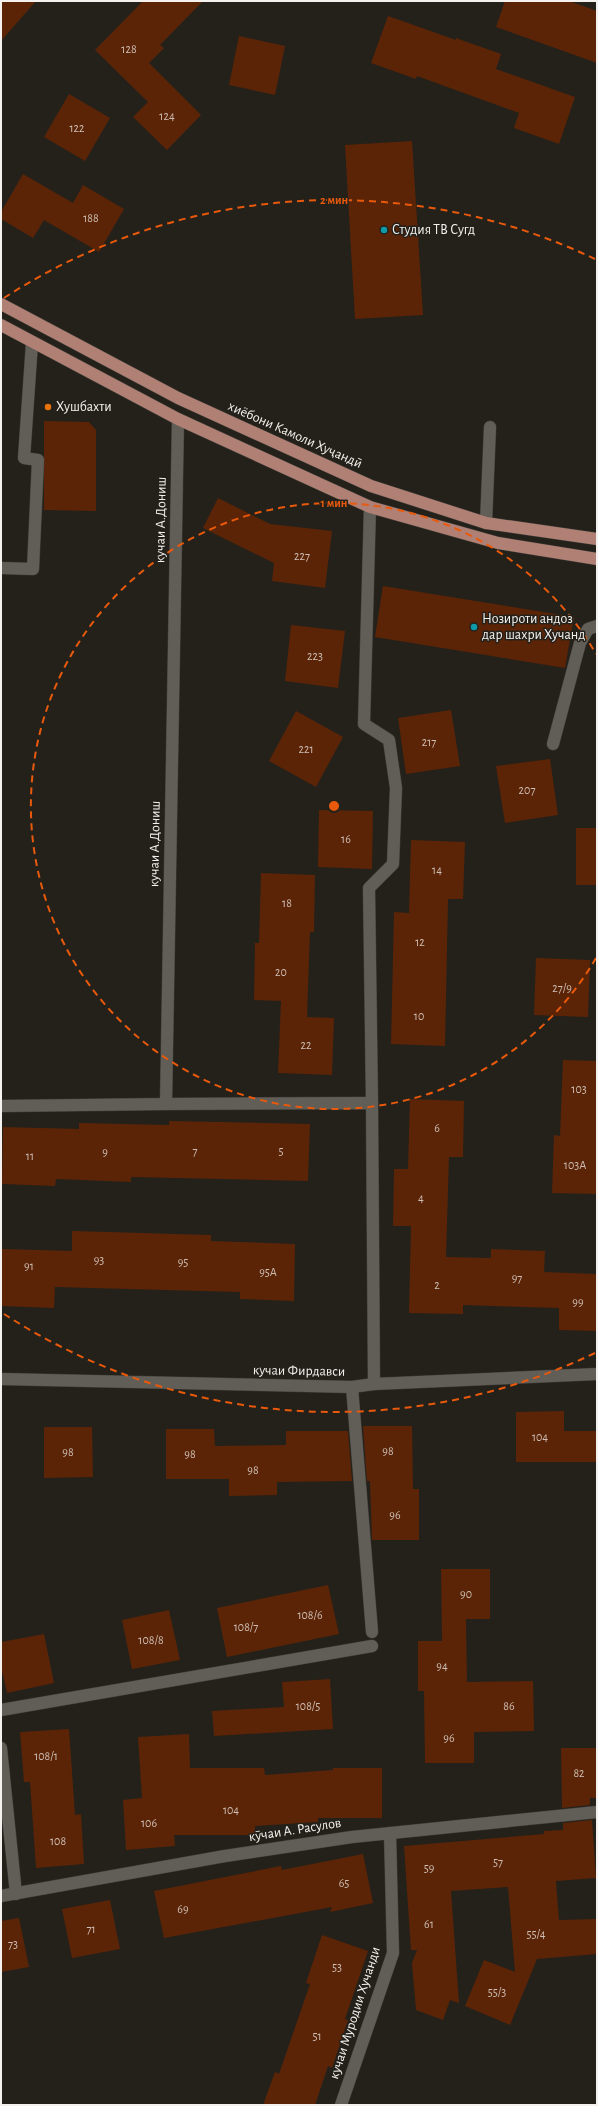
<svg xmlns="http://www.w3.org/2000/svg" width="598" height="2106" viewBox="0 0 598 2106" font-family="'Alegreya Sans',sans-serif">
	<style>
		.building { fill: #5b2407 }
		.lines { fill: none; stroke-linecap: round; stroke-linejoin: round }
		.minor-casing { stroke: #403d39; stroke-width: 13 }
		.major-casing { stroke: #403d39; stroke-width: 13 }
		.minor { stroke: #615d57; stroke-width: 12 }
		.major { stroke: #af8073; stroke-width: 12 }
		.ring { fill: none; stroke: #e8590c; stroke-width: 2; stroke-dasharray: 7 5 }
		.culture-dot { fill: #0f9aa8; stroke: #24211b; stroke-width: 1.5 }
		.food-dot { fill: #e8710a; stroke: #24211b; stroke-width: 1.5 }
		.labels { text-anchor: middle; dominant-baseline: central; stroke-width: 3; stroke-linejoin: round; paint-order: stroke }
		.number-label { font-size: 12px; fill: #cebeb4 }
		.poi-label { font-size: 14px; fill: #f4f1ee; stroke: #24211b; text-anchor: start }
		.street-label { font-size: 14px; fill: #f4f1ee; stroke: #24211b }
		.centre { fill: #e8590c; stroke: #24211b; stroke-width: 2 }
		.ring-label { font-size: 12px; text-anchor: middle; font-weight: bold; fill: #e8590c; stroke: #24211b; stroke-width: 3; stroke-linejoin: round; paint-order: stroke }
	</style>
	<rect width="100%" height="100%" fill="#24211b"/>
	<!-- building -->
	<g class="building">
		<path d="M1,1H36L1,41Z"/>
		<path d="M143,1H203L160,45L164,48L149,63L201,115L167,150L133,117L148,102L95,50Z"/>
		<path d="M505,1H569L597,11V63L496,27Z"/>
		<path d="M388,16L456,40V38L501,54L496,69L575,97L559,144L514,128L519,113L417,76L416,79L371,63Z"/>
		<path d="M239,36L285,46L275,95L229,85Z"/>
		<path d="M69,94L110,118L85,161L44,137Z"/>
		<path d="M412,141L423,315L355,319L345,145Z"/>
		<path d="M23,174L73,203L83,185L124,209L99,252L44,220L33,238L1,219V212Z"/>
		<path d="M44,421L89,422L96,430V511L44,510Z"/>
		<path d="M218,498L270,524L332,531L325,588L272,581L274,563L203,528Z"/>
		<path d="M383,586L574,617L565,668L375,637Z"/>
		<path d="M291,625L345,631L338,688L285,681Z"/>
		<path d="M451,710L460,766L406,774L398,718Z"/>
		<path d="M296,711L343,737L316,787L269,761Z"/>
		<path d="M550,759L558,815L505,823L496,766Z"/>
		<path d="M319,810L373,811L372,869L318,867Z"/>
		<rect x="576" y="828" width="21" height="57"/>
		<path d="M411,840L465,842L463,899H448L445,1046L391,1044L394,912L409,913Z"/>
		<path d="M261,873L315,875L314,932H310L307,1017L334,1018L332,1075L278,1073L281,1001L254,1000L255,943H259Z"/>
		<path d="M536,958L590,960L588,1017L534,1015Z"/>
		<path d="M563,1060L597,1061V1194L552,1193L554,1135L560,1136Z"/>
		<path d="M410,1099L464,1101L463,1157H449L446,1257L491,1258V1249L545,1251L544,1272L597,1274V1331L559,1330V1308L463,1305V1314L409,1313L411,1226H393L394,1169H408Z"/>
		<path d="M169,1121L310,1124L308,1181L131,1177V1182L56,1179L55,1186L2,1184L3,1127L79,1129V1123L169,1125Z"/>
		<path d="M72,1231L211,1235V1241L295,1244L294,1301L240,1299V1292L55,1287L54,1308L1,1306L2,1249L72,1251Z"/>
		<path d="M564,1411V1431H597V1462H516V1412Z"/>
		<path d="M363,1426H412L413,1489H419V1540H372L370,1481H367Z"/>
		<path d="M44,1427H92L93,1477L44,1478Z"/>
		<path d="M166,1429H214L215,1446L286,1445V1431H348L352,1481L277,1482V1495L229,1496V1479H166Z"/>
		<path d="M441,1569H490V1619H466L467,1682L533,1681L534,1731L474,1732V1763H425L424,1691H418V1641H442Z"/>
		<path d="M328,1585L339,1634L227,1657L217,1608Z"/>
		<path d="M169,1610L180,1660L132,1669L122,1620Z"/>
		<path d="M44,1634L54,1683L7,1693L1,1666V1642Z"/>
		<path d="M330,1679L333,1729L214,1736L212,1711L284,1707L282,1682Z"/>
		<path d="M69,1729L75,1815L81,1814L84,1864L36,1868L30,1782H24L20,1732Z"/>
		<path d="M189,1734L190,1768H264L265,1775L333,1770V1768H382V1818H318V1822L255,1826V1835H174L175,1846L126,1850L123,1800L142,1798L138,1737Z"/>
		<path d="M561,1748H597V1798H590V1805L562,1808Z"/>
		<path d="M592,1820L596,1878L556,1881L559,1920L597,1919V1954L537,1959L510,2025L465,2006L484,1960L515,1972L508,1887L451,1891L459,2003L450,2000L443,2020L416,2010L412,1963L417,1950H411L404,1846L544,1834V1831L563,1830V1823Z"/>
		<path d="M363,1854L373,1903L330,1912L332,1907L164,1938L154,1891L281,1866L282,1870Z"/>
		<path d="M110,1900L120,1949L72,1958L62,1909Z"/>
		<path d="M19,1918L29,1967L1,1972V1921Z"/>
		<path d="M322,1935L368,1951L345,2019L348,2020L332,2068L328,2066L315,2105H263L275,2072L279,2074L310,1984L306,1983Z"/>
	</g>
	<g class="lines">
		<!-- minor casing -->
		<g class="minor-casing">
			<g id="minor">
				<path d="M370,507L364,724L389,740L396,788L393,864L369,888L372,1103"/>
				<path d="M486,523L490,427"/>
				<path d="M1,568L33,569L38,460L24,458L32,343"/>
				<path d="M553,744L580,643L588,629L597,626"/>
				<path d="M166,1104L372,1103L374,1384"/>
				<path d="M1,1106L166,1104L178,419"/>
				<path d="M1,1379L352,1387L374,1384L597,1374"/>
				<path d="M352,1387L372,1632"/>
				<path d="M1,1710L372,1646"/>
				<path d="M1,1748L16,1894"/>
				<path d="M1,1896L225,1856L352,1837L597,1812"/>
				<path d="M341,2105L393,1953L390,1833"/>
			</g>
		</g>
		<!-- major casing -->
		<g class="major-casing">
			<g id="major">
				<path d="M1,304L178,398L371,486L486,523L597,539"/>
				<path d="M1,325L178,419L370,507L498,543L597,559"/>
			</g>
		</g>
		<!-- minor -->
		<use href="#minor" class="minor"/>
		<!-- major -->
		<use href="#major" class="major"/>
	</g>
	<!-- distance rings -->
	<g class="ring">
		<path d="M596 958A303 303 0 1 1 596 654"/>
		<path d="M595 1353A606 606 0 0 1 4 1314M4 298A606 606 0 0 1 595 259"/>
	</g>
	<!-- markers -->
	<g class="culture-dot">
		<circle cx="384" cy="230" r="4"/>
		<circle cx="474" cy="627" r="4"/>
	</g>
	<circle class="food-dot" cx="48" cy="407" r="4"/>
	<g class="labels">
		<!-- number labels -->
		<g class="number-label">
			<text x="129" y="49">128</text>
			<text x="167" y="116">124</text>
			<text x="77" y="128">122</text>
			<text x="91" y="218">188</text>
			<text x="302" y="556">227</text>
			<text x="315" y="656">223</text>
			<text x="429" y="742">217</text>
			<text x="306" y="749">221</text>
			<text x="527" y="790">207</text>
			<text x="346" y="839">16</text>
			<text x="437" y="870">14</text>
			<text x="287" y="903">18</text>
			<text x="420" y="942">12</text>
			<text x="281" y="972">20</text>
			<text x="562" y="988">27/9</text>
			<text x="419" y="1016">10</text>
			<text x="306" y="1045">22</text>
			<text x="579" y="1089">103</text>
			<text x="437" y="1128">6</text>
			<text x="195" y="1151">7</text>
			<text x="281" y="1151">5</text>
			<text x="105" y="1152">9</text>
			<text x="30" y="1156">11</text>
			<text x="575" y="1165">103А</text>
			<text x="421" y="1198">4</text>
			<text x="99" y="1260">93</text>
			<text x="183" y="1262">95</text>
			<text x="29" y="1266">91</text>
			<text x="268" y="1272">95А</text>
			<text x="517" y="1278">97</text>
			<text x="437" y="1285">2</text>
			<text x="578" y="1302">99</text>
			<text x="540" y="1437">104</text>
			<text x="388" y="1451">98</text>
			<text x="68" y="1452">98</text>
			<text x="190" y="1454">98</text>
			<text x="253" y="1470">98</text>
			<text x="395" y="1515">96</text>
			<text x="466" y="1594">90</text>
			<text x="310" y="1615">108/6</text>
			<text x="246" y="1627">108/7</text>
			<text x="151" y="1640">108/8</text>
			<text x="442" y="1666">94</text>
			<text x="308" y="1706">108/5</text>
			<text x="509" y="1706">86</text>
			<text x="449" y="1738">96</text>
			<text x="46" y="1756">108/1</text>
			<text x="579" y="1773">82</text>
			<text x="231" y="1810">104</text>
			<text x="149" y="1823">106</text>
			<text x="58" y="1841">108</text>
			<text x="498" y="1862">57</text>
			<text x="429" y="1868">59</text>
			<text x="344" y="1883">65</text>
			<text x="183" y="1909">69</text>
			<text x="429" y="1924">61</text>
			<text x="91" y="1929">71</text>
			<text x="536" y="1934">55/4</text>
			<text x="13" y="1944">73</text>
			<text x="337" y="1967">53</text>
			<text x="497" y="1992">55/3</text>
			<text x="317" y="2036">51</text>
		</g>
		<!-- poi labels -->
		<g class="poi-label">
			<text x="392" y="230">Студия ТВ Сугд</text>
			<text x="56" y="407">Хушбахти</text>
			<text x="482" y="619">Нозироти андоз<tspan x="482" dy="16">дар шахри Хучанд</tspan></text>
		</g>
		<!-- street labels -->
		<g class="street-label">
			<text transform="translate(295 435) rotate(24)">хиёбони Камоли Хуҷандӣ</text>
			<text transform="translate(161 520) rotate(-89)">кучаи А.Дониш</text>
			<text transform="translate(155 844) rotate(-89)">кучаи А.Дониш</text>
			<text transform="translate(299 1371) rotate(1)">кучаи Фирдавси</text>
			<text transform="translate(295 1830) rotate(-9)">кӯчаи А. Расулов</text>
			<text transform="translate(355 2013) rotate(-72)">кучаи Муродии Хучанди</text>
		</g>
	</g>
	<circle cx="334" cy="806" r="6" class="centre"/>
	<g class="ring-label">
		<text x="334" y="204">2 мин</text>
		<text x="334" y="507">1 мин</text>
	</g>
	<!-- border -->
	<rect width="598" height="2106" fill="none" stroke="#f4f1ee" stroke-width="4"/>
</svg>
